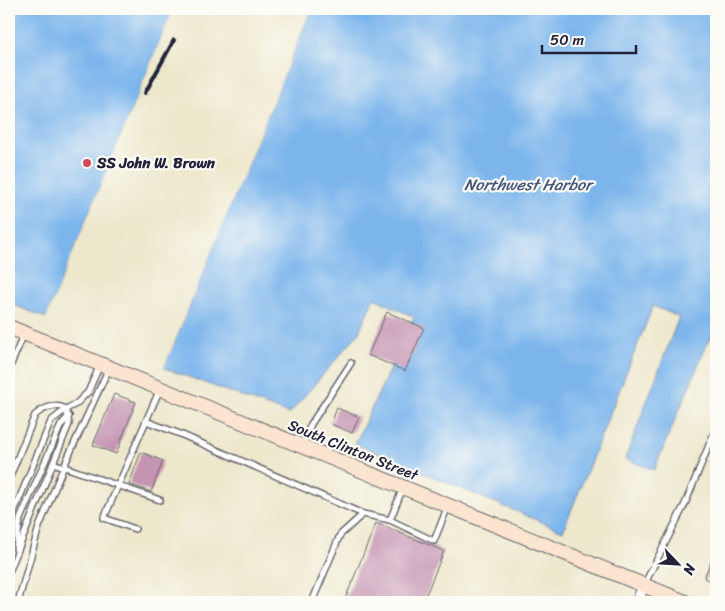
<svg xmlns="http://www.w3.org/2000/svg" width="725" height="611" viewBox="0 0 725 611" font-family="Sriracha,sans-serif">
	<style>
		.water { fill: #7bb5ec; stroke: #4e6c94 }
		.pier { fill: #ede7cb }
		.building { fill: #c594b2 }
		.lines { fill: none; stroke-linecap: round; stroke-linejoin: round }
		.service-casing { stroke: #69676d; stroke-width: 8 }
		.minor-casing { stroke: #69676d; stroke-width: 12 }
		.secondary-casing { stroke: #69676d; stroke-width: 16 }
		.service { stroke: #fff; stroke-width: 5 }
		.minor { stroke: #fff; stroke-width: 10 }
		.secondary { stroke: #fce5d0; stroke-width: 14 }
		.rail { stroke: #22223b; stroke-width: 4 }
		.poi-dot { fill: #d1495b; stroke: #fdfcf7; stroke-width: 2 }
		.labels { text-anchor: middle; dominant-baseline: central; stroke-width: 4.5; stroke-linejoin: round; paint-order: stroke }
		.poi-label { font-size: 15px; font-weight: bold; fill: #22223b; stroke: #fdfcf7; text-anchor: start }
		.street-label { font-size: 15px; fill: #22223b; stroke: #fdfcf7 }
		.water-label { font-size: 16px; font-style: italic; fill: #415579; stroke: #fdfcf7 }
	</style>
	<rect width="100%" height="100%" fill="#fdfcf7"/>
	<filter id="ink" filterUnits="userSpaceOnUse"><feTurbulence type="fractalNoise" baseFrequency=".02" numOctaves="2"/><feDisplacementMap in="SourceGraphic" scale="10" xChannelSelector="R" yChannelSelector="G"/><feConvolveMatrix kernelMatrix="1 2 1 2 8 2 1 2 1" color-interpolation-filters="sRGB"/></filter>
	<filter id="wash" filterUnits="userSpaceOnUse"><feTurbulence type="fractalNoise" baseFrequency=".0096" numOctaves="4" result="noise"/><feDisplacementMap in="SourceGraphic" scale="20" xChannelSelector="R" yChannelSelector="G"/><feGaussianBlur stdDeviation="1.12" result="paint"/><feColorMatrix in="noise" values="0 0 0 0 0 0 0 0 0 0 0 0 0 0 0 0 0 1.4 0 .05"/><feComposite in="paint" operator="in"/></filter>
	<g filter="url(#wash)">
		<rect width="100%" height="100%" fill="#ede7cb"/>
		<!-- water -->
		<g class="water">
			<path d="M9,9H173L46,318L9,303Z"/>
			<path d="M311,9H716V340L710,337L654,470L625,459L679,317L653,306L563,531L355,444L414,317L374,298L358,334L289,414L164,368Z"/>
		</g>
		<!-- pier -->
		<g class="pier">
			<path d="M173,9L175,10L48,319L46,318Z"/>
			<path d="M308,9H311L164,368L162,367Z"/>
		</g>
		<g id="blocks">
			<!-- building -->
			<g class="building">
				<path d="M387,312L424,328L405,371L368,355Z"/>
				<path d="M114,394L136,402L116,454L93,445Z"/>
				<path d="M337,408L359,417L352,433L331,424Z"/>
				<path d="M141,452L163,461L151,492L129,484Z"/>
				<path d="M376,523L444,551L423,602H344Z"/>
				<path d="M716,549V583L704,578Z"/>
			</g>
		</g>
	</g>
	<g filter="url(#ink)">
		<use href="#blocks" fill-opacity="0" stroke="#69676d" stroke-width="1"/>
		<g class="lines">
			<!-- service casing -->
			<g class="service-casing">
				<g id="service">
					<path d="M9,369L24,334"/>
					<path d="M146,421L160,389"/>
					<path d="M302,446L311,424L351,363"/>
					<path d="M53,463L160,500"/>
					<path d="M9,479L35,415C45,407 55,403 66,409L69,424L9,572"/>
					<path d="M403,488L390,520L434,541L448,506"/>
					<path d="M135,529L104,518L146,421L180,434L363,514"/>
					<path d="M9,539L11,519L51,421L66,409L76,404L88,392L100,365"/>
					<path d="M16,549L20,519L61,425L69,416"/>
					<path d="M644,585L685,504L716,428"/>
					<path d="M18,602L39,527L64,466L109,368"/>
					<path d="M312,602L340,535L363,514L390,520"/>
				</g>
			</g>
			<!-- minor casing -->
			<g class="minor-casing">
				<path id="minor" d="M637,602L644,585"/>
			</g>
			<!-- secondary casing -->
			<g class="secondary-casing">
				<path id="secondary" d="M9,327L685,602"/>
			</g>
			<!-- service -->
			<use href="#service" class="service"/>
			<!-- minor -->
			<use href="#minor" class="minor"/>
			<!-- secondary -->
			<use href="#secondary" class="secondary"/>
			<!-- rail -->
			<path class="rail" d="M145,93L174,40"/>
		</g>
	</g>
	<!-- markers -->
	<circle class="poi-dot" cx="87" cy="163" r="5"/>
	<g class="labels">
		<!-- poi labels -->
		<g class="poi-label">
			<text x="97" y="163">SS John W. Brown</text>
		</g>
		<!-- street labels -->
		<g class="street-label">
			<text transform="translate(353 450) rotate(22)">South Clinton Street</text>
		</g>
		<!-- water labels -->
		<g class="water-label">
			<text x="528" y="184">Northwest Harbor</text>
		</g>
	</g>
	<!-- margin -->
	<rect width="725" height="611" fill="none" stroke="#fdfcf7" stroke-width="30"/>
	<!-- north arrow -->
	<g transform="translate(678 564) rotate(115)" stroke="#fdfcf7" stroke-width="4" paint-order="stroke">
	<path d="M0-4L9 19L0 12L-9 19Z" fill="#22223b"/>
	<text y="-8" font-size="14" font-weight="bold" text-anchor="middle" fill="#22223b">N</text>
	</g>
	<!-- scale -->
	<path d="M542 45v8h94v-8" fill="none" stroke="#22223b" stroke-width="2.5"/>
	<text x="550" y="45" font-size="15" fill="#22223b" stroke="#fdfcf7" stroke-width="4" paint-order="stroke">50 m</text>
</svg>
